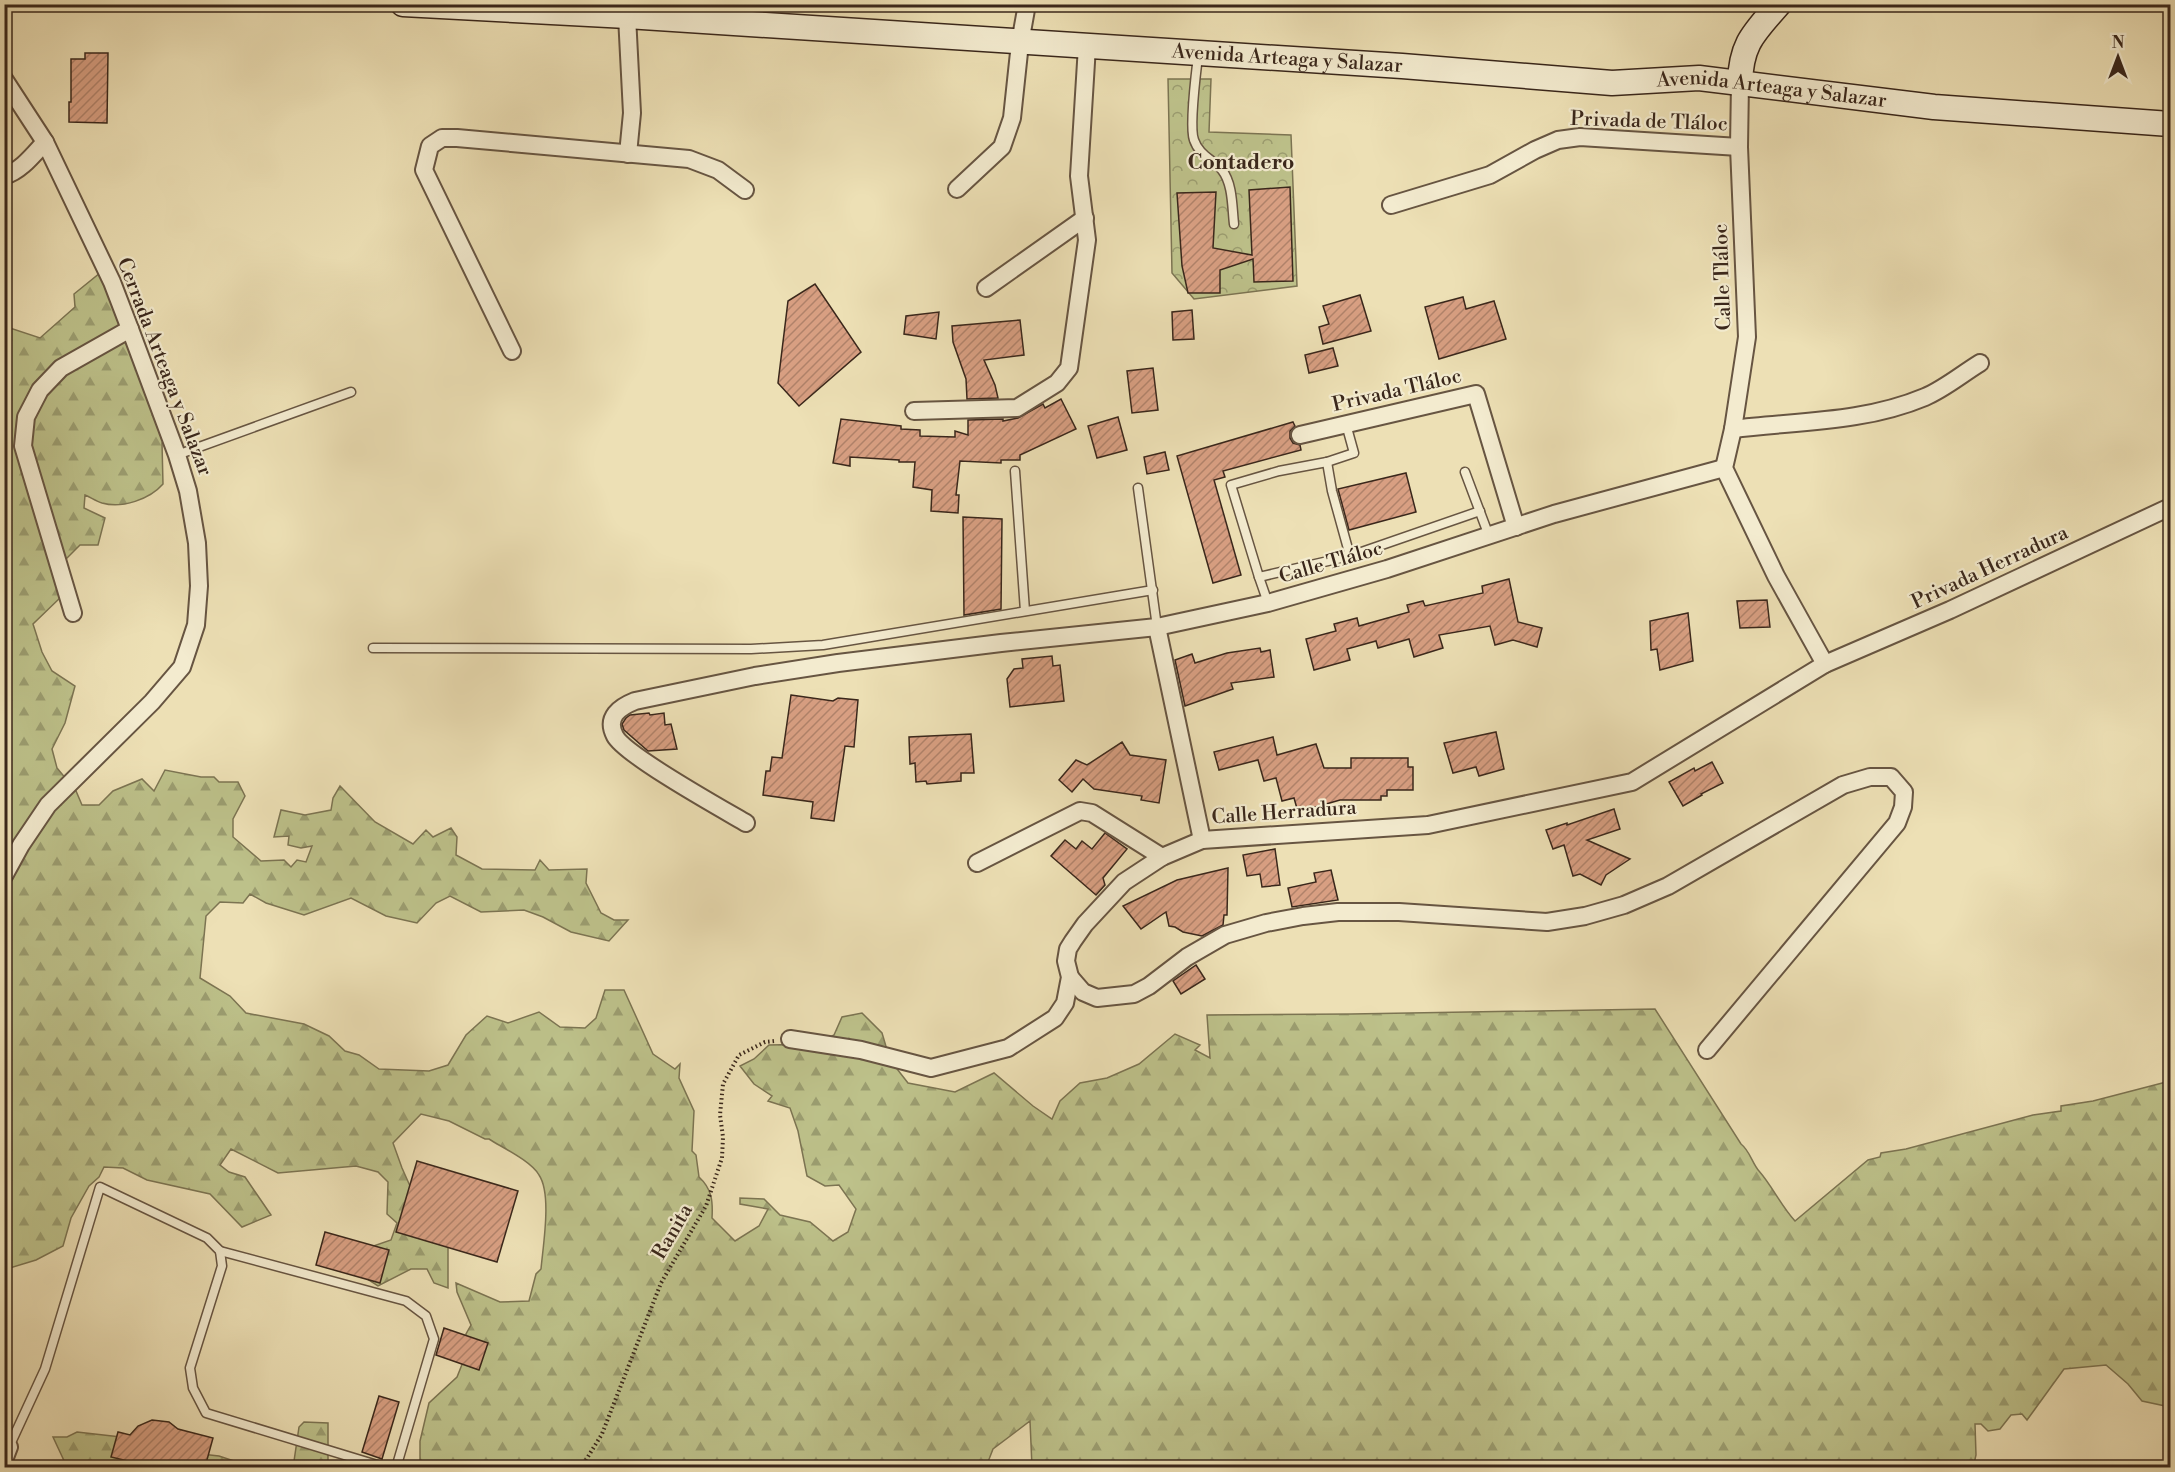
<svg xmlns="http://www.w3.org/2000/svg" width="2175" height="1472" viewBox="0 0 2175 1472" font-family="'Libre Bodoni',serif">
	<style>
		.forest { fill: url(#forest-firs); stroke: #7c7452; stroke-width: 1.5 }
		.park { fill: url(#park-crowns); stroke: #7c7452; stroke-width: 1.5 }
		.building { fill: url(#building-hatch); stroke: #3a271b; stroke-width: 1.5 }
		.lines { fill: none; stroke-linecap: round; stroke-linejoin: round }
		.lane-casing { stroke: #675542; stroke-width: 11 }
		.street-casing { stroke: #675542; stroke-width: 20 }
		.secondary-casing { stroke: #3a271b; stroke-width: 27 }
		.path { stroke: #3a271b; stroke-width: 4; stroke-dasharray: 1.5 3; stroke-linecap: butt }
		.lane { stroke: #f3ebcf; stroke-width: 8 }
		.street { stroke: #f3ebcf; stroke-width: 16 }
		.secondary { stroke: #f3ebcf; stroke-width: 24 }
		.labels { text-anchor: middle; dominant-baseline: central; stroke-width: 4.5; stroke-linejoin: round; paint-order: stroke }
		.street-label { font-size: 20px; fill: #3a271b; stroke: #f3ebcf }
		.neighbourhood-label { font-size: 21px; font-weight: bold; fill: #3a271b; stroke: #f3ebcf }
	</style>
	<defs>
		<pattern id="forest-firs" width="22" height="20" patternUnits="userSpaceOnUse" patternTransform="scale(1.5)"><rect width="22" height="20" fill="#bdc18a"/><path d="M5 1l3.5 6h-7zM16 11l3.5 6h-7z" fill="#9b9d70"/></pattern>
		<pattern id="park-crowns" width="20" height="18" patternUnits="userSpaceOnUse" patternTransform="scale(1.5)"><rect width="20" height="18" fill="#bdc18a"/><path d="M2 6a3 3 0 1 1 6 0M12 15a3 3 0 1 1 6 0" fill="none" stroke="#9b9d70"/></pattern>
		<pattern id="building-hatch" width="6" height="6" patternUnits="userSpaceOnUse" patternTransform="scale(1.5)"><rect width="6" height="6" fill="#d89f82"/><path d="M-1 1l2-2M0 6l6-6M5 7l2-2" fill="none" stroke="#b0826a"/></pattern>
	</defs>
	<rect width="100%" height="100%" fill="#ede0b5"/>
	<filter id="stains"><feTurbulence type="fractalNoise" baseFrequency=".00333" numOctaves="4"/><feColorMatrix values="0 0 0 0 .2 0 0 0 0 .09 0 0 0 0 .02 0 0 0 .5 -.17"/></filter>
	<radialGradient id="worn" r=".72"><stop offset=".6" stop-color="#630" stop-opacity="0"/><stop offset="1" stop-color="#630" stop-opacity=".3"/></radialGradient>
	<!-- forest -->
	<g class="forest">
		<path d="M100,273L165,440L162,443L163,484C150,499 122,509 102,503C96,501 90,497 85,495L84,508L105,518L98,545H80L66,559L61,597L33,624L42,652L52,671L75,686L65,723L52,749L57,768L76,791L82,805H99L113,791L142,779L154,791L165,770L201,777H214L219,782H238L245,796L233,819V837L261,861L284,860L291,867L297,860L306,862L312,846L301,848L288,845L289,836L274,837L281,810L305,815L331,810L333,798L340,786L375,822L413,844L426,830L433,837L451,828L457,837L456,855L482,869L535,870L540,860L549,870L587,869L586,883L601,913L614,920H628L609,941L571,932L543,917L524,910L481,912L450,896L436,903L417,923L386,916L351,898L304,915L266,903L250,894L243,903L220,902L206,916L200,978L230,996L246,1013L304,1024L329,1036L345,1051L359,1055L379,1069L429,1071L448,1065L466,1035L487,1016L508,1023L539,1012L560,1027L585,1028L596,1018L605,990H624L653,1054L675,1069L680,1064L679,1078L694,1111L692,1151L696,1155L699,1177C712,1189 713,1201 712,1218L735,1241L759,1226L768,1209L740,1204V1198L764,1199L780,1215L810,1222L833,1241L848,1232L856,1209L839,1185L825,1186L807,1176L798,1131L790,1108L768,1101L772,1096L754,1084L740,1066L754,1059L769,1045L818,1044L834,1035L842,1017L862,1013L882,1033L890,1060L908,1083L955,1092L994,1073L1033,1106L1052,1119L1060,1101L1080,1083L1107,1078L1139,1064L1175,1034L1200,1045L1195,1050L1210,1058L1207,1015L1351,1014L1655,1009L1741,1144C1750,1151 1752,1163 1759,1171C1773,1187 1781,1206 1795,1221L1868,1160L1880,1157L1881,1153L1906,1149L2033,1115L2061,1111V1106L2093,1101L2170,1081V1407L2142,1401L2128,1384L2106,1365L2064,1369L2027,1420L2022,1414L2011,1415L2000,1429L1988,1431L1981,1424H1975L1976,1455L1973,1468L1032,1467L1030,1421L993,1449L986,1467H420V1441L429,1403L457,1377L467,1352L466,1334L471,1325L457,1292L456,1283L500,1302L529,1301L536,1274L541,1269C543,1246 552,1194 539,1175C531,1161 503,1148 489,1139H485L449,1121L421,1114L393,1143L402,1168L410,1186L448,1242V1288L434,1283L427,1269H411L378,1286L336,1259L391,1240L397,1223L387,1214L388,1182L378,1172L356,1166L278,1173L231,1149L220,1165L229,1172L245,1177L271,1215L242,1227L210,1194L147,1180L123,1168L104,1167L99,1177L89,1186L71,1218L63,1246L36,1260L10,1268L4,1263V326L40,338L75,307L74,294Z"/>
		<path d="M304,1422L328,1423V1467L293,1468L299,1427Z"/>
		<path d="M77,1432L121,1437L174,1451L219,1456L252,1467H67L53,1437H67Z"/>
	</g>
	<!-- park -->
	<path class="park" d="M1168,79H1211L1209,132L1291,135L1297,286L1194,299L1172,273Z"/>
	<!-- building -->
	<g class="building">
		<path d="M85,53H108L107,123L69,122V102H71V59H85Z"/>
		<path d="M1290,187L1293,281L1254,282L1253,259L1220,270V293H1188L1182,266L1177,193L1216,192L1213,248L1252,255L1249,190Z"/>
		<path d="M815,284L861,352L799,406L778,383L788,301Z"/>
		<path d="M1360,295L1371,331L1323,344L1319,327L1329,324L1323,306Z"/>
		<path d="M1463,297L1466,309L1494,301L1506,339L1439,359L1425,307Z"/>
		<path d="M1192,310L1194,339L1173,340L1172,312Z"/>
		<path d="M939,312L936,339L904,334L906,316Z"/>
		<path d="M1020,320L1024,355L984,360L995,385L998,398L967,399L966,379L953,342L952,326Z"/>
		<path d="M1333,348L1338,366L1309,373L1305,355Z"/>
		<path d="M1153,368L1158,410L1132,413L1127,371Z"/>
		<path d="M1061,399L1076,429L1020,455V460H1001V463L960,461L956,495H959L958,513L931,511L932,490L913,487L915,462H899V460L850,457V466L833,463L841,419L901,426V429L920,430V436L955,437V431L968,435V420L1003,419V421L1018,418L1043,404L1045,408Z"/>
		<path d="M1118,417L1127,450L1097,458L1088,426Z"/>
		<path d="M1293,422L1295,426L1290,431V438L1293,443L1300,445L1301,450L1223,471L1225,477L1214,480L1241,575L1213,583L1177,456Z"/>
		<path d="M1165,452L1169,470L1147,474L1144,457Z"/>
		<path d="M1406,473L1416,512L1349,530L1338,489Z"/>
		<path d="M963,517L1002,519L1001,609L964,615Z"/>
		<path d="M1509,579L1518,622L1542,628L1537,647L1513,640L1495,645L1490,626L1439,635L1443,648L1414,657L1409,639L1378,648L1376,641L1347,649L1350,660L1314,670L1306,639L1336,631L1334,624L1357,618L1359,626L1409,612L1407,605L1423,601L1425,606L1483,593L1482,586Z"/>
		<path d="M1767,600L1770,627L1740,628L1737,601Z"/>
		<path d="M1688,613L1693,661L1660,670L1657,649L1651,650L1650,621Z"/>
		<path d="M1260,648L1261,652L1270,650L1274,677L1231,683L1233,689L1185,706L1175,660L1192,654L1195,663L1227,653Z"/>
		<path d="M1052,656L1053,666L1060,665L1064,701L1010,707L1007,679L1014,669L1023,668L1022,659Z"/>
		<path d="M791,695L833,701L838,698L858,700L854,747L845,746L834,821L811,818L813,802L763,795L766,771H770L772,757L782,758Z"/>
		<path d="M649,713L650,715L664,713L665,725L671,724L677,749L648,751L624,730L622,724L626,718L630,715Z"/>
		<path d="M1496,732L1504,769L1479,776L1476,767L1453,773L1444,743Z"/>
		<path d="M971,734L974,773H961V781L927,784L926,781L916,782L915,763L910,764L909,737Z"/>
		<path d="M1273,737L1277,755L1316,744L1324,768H1351V758H1408V767H1413V790H1387V796H1381V800H1340L1298,812L1294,798L1282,801L1276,778L1264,781L1258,760L1219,770L1214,752Z"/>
		<path d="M1122,742L1130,755L1166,760L1159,803L1141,800L1142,796L1094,789L1083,779L1072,792L1059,780L1076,760L1087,765Z"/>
		<path d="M1712,762L1723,783L1701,794L1702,795L1683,806L1669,782L1694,768L1695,771Z"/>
		<path d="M1614,809L1620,829L1587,840L1630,859L1606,875L1601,885L1580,874L1573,876L1564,845L1553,849L1546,830L1567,823V825Z"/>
		<path d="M1105,833L1127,849L1103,878L1105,885L1096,895L1051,856L1065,840L1076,849L1082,841L1092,849Z"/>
		<path d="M1275,849L1280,885L1262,887L1260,874L1247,876L1243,855Z"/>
		<path d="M1228,868L1227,915H1224L1223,925L1202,936L1183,932L1175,927L1169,926L1166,912L1141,929L1123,906L1177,880Z"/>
		<path d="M1331,870L1338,900L1292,907L1288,888L1316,882L1314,873Z"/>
		<path d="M1196,965L1205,979L1181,994L1173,981Z"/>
		<path d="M417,1161L518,1191L497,1262L396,1232Z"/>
		<path d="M325,1232L389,1250L380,1283L316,1265Z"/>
		<path d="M444,1328L488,1343L479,1370L436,1355Z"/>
		<path d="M379,1396L399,1402L382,1459L362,1452Z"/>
		<path d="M152,1420L169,1422L178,1429L213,1438L205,1467H153L111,1457L118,1432L130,1435L138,1426Z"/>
	</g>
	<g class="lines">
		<!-- lane casing -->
		<g class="lane-casing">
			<g id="lane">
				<path d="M1198,56C1196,73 1189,127 1194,140C1199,155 1212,159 1222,170C1233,184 1232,207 1234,224"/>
				<path d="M1346,424L1354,453L1327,462L1279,471L1231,485L1259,577L1350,556L1480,511"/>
				<path d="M177,455L351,392"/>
				<path d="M1327,462L1332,491L1350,556"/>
				<path d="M1015,471L1025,611"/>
				<path d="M1465,472L1489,536"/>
				<path d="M1138,488L1157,627"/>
				<path d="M1259,577L1268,603"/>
				<path d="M373,648L751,649L823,645L1153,590"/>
				<path d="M220,1251L406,1301L426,1316L434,1339L396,1468"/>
				<path d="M9,1447L45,1369L100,1187L207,1238L220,1251L222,1266L190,1368L193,1388L206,1413L387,1468"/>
			</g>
		</g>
		<!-- street casing -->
		<g class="street-casing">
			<g id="street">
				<path d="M627,16L632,113L628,154"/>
				<path d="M4,79L45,142L112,282L130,329L177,455L188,491L197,543L199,586L196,625L182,667L152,702L48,805L21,845L4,876"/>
				<path d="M1740,83L1739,147L1747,337L1733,429L1724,468L1776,576L1825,664"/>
				<path d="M4,176C21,171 33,155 45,142"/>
				<path d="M957,189L1002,147L1012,118L1020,43L1027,4"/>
				<path d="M1391,205L1490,175L1535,150L1558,140L1580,137L1739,147"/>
				<path d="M986,288L1085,218"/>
				<path d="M512,351L424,170L430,146L442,138H457L689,159L718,170L745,190"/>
				<path d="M914,411L1017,408L1057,383L1069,368L1087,240L1079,176L1087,46"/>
				<path d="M1733,429C1797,421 1863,423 1925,397C1944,389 1962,374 1980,363"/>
				<path d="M1300,435L1476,394L1516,527"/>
				<path d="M73,613L23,446L26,417L40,390L61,368L130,329"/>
				<path d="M1157,627L1202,840"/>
				<path d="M746,823C722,809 625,755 615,736C605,717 620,707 635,701L755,676L838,663L1001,643L1157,627L1268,603L1387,569L1554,514L1724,468"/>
				<path d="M977,863L1080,811L1092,813L1162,857"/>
				<path d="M1070,977L1083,992L1097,998L1134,994L1149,986L1187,957L1225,935L1266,923L1303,916L1338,912H1399L1547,922L1585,916L1624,905L1668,886L1843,785L1870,777H1891L1904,792L1903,807L1897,823L1707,1050"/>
				<path d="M790,1039L861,1050L931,1068L1008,1048L1055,1018L1065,1003L1070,977L1066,961L1068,949L1073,941L1085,924L1124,882L1162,857L1202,840L1428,825L1632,782L1825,664L1950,610L2170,507"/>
				<path d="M4,1440L9,1447L4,1460"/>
			</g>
		</g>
		<!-- secondary casing -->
		<g class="secondary-casing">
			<g id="secondary">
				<path id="s1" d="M403,4L627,16L1199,53L1402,66L1612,83L1699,78L1934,107L2170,124"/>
				<path d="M1740,83C1741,43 1754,33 1779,4"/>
			</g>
		</g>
		<!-- path -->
		<path class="path" d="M581,1468L602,1434L661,1283L706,1206L722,1158L723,1137L720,1115L723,1084L739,1055L765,1042L774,1041"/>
		<!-- lane -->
		<use href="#lane" class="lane"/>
		<!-- street -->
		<use href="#street" class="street"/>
		<!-- secondary -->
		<use href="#secondary" class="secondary"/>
	</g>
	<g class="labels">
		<!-- street labels -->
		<g class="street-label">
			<text stroke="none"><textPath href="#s1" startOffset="886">Avenida Arteaga y Salazar</textPath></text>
			<text stroke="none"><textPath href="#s1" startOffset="1372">Avenida Arteaga y Salazar</textPath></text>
			<text transform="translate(1649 122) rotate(2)">Privada de Tláloc</text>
			<text transform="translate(1723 277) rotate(-92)">Calle Tláloc</text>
			<text transform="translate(164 367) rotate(69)">Cerrada Arteaga y Salazar</text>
			<text transform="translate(1397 391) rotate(-13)">Privada Tláloc</text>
			<text transform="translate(1331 563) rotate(-16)">Calle Tláloc</text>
			<text transform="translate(1990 568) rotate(-25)">Privada Herradura</text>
			<text transform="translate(1284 813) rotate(-4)">Calle Herradura</text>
			<text transform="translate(673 1232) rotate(-60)">Ranita</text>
		</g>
		<!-- neighbourhood labels -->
		<g class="neighbourhood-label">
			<text x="1241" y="163">Contadero</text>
		</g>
	</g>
	<!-- margin -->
	<rect width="2175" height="1472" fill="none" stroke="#ede0b5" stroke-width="24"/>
	<rect x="6" y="6" width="2163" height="1460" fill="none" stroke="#3a271b" stroke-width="3"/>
	<rect x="12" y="12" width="2151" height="1448" fill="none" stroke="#3a271b" stroke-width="1.5"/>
	<!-- north arrow -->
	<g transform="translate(2118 57)" stroke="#f3ebcf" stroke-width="4.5" paint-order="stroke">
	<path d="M0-4.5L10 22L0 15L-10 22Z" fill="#3a271b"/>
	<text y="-9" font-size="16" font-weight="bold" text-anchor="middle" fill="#3a271b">N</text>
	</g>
	<rect width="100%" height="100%" filter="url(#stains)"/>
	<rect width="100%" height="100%" fill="url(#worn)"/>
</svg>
